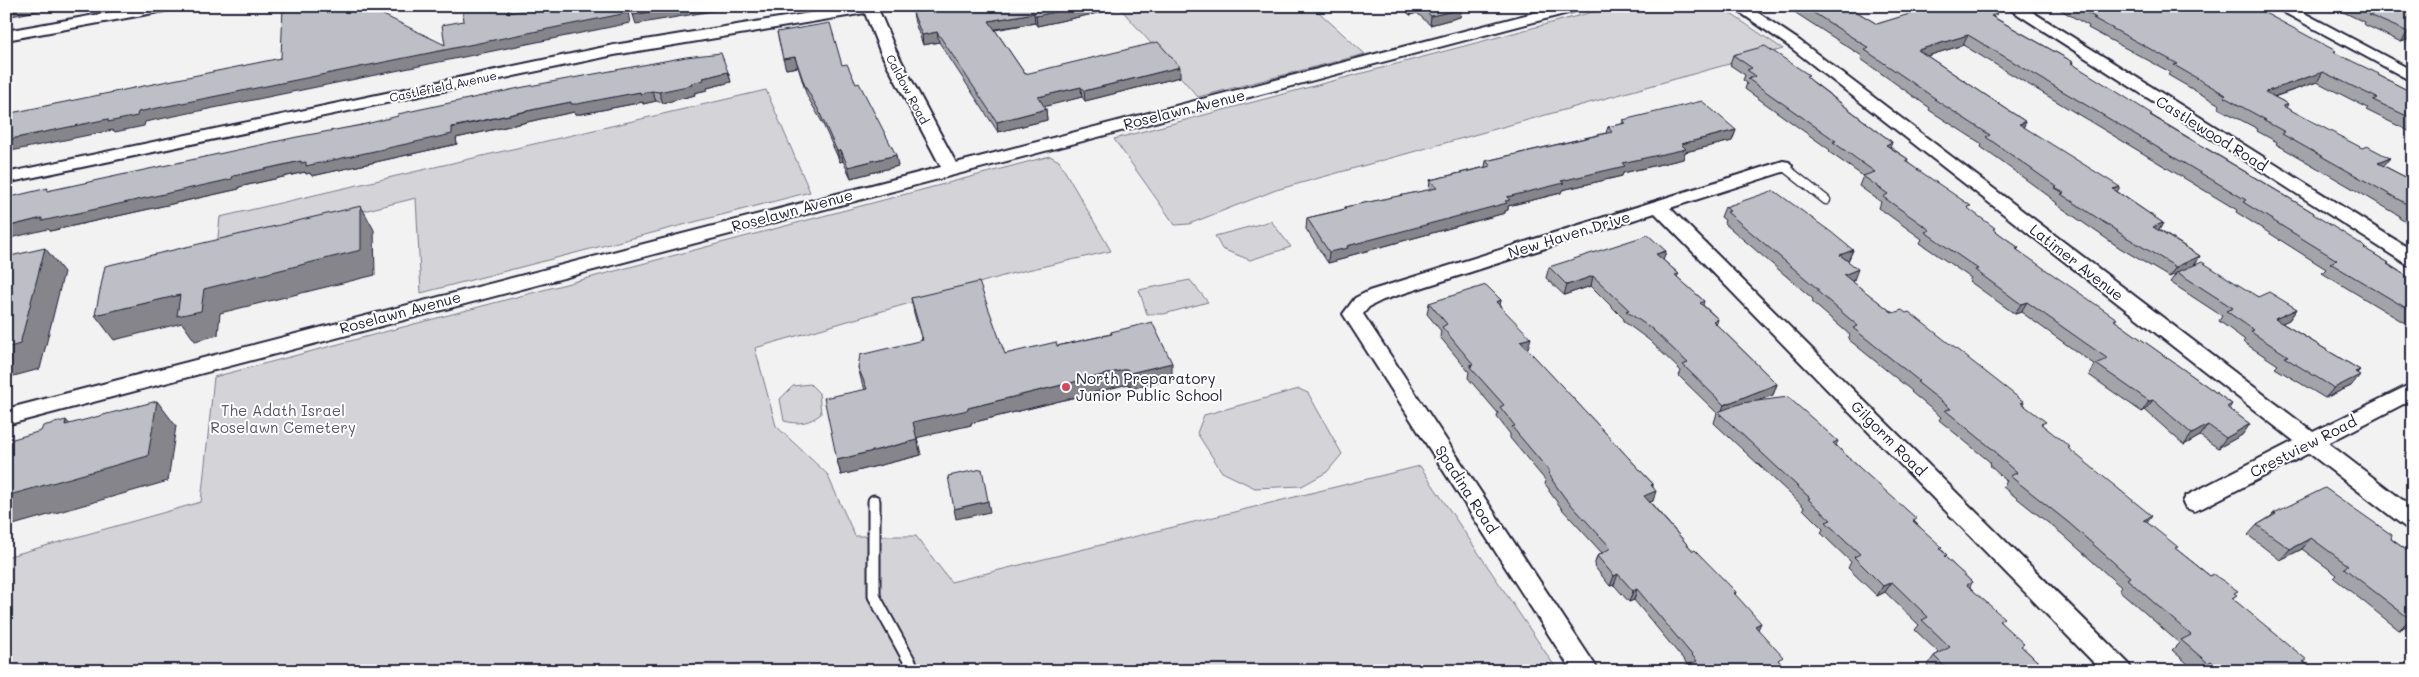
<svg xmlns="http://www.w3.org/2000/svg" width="2419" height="677" viewBox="0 0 2419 677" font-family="Mali,sans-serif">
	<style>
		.green { fill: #d3d3d8; stroke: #7a7a8a }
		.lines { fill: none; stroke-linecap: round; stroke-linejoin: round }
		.service-far1-casing { stroke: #22223b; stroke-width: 11 }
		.service-casing { stroke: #22223b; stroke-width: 15 }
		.minor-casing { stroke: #22223b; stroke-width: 4 }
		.service-far1 { stroke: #fff; stroke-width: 8 }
		.service { stroke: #fff; stroke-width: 11 }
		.minor { fill: #fff; fill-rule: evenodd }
		.wall { fill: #a3a3aa; stroke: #22223b }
		.shaded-wall { fill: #85858b; stroke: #22223b }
		.building { fill: #bebec6; stroke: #22223b }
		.poi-dot { fill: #d1495b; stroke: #fff; stroke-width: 2 }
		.labels { text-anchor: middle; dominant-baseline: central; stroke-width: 4; stroke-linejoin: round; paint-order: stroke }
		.far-street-label { font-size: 12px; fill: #22223b; stroke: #fff }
		.street-label { font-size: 15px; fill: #22223b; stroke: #fff }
		.poi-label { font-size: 15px; fill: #22223b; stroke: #fff; text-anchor: start }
		.park-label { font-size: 15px; fill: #57576a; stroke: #fff }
	</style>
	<rect width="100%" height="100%" fill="#f2f2f3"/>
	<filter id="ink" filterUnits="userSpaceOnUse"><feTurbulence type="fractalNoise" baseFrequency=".02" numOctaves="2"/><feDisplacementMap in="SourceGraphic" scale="10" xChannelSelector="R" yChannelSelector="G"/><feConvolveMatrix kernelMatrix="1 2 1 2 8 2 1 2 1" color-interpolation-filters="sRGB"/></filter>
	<g filter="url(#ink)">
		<!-- green -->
		<g class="green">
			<path d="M1130,6H1312L1365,54L1198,97L1120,8Z"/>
			<path d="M1615,6H1719L1783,49L1276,190L1189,224L1175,225L1114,139Z"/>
			<path d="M766,90L810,192L421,293L416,198L217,247L220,217Z"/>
			<path d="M1050,156L1059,161L1111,251L1010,274L755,348L776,426L827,474L855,536H916L951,582L1420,466L1558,671H6V557L201,502L214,377Z"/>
			<path d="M1271,221L1291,247L1250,260L1222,249L1215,236Z"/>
			<path d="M1190,280L1208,302L1164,314H1147L1139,290Z"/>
			<path d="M810,384L819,393L821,414C809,423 799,425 784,421L780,399L793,386Z"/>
			<path d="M1299,389L1308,393L1342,454L1327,472L1302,486L1255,488L1222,472L1197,433L1204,415Z"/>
		</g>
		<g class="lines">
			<!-- service-far1 casing -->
			<g class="service-far1-casing">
				<path id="service-far1" d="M1783,166L1826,200"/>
			</g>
			<!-- service casing -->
			<g class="service-casing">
				<path id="service" d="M874,501V596L911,664L912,671"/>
			</g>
			<!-- minor casing -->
			<g class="minor-casing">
				<g id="minor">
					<path d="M145,6H177L170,10L6,40V31Z"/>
					<path d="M853,6H888L879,11L896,51L956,163L1560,6H1585L1583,9L6,425V409L941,167L880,51L865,13L614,55L6,183V173L614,45Z"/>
					<path d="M1731,6H1748L1800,41L2313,432L2413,383V399L2328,443L2413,508V530L2405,527L2309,453L2202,508L2194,511L2186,508L2183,502L2186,496L2294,441L1790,47Z"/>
					<path d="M2005,6H2023L2413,251V266L2406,264Z"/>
					<path d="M2272,6H2291L2413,71V82Z"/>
					<path d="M1783,161L1789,162L1792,166L1789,170L1670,208L2128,663L2132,671H2102L1655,213L1383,300L1369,307L1363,314L1599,671H1572L1343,314L1355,298L1369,291Z"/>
				</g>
			</g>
			<!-- service-far1 -->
			<use href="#service-far1" class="service-far1"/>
			<!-- service -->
			<use href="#service" class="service"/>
			<!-- minor -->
			<use href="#minor" class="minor"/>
		</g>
		<!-- wall -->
		<g class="wall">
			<path d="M943,6H1115L1116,9L1037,26L1035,23L995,30L1025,74L1180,77L1085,101L1082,97L1044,106L1046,109L1047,120L998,132L939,42L923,45L915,23L913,13Z"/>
			<path d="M1400,6H1459L1460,17L1430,25L1417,13L1410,15Z"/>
			<path d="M1771,6H1847L1877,24L1918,12L1909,6H1982L1995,18L2073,62L2072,64L2151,115L2314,213L2313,215L2365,248V249L2389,263L2388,264L2413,280V328L2322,273L2326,269L2236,212L2237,210L1963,45L1927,56L2026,122L2023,127L2163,223L2159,230L2200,256L2195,265L2258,297L2297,309L2289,320L2282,323L2360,370L2357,373L2351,386L2325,398L2275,368L2278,365L2243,342L2245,340L2219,321L2222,316L2170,282L2176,274L2169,277L2120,248L2056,204L2057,203L2050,198V197L1981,147L1982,144L1929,110L1930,108L1861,59L1862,56L1785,6L1774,8Z"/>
			<path d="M2057,6H2252L2335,53L2413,93V133L2366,110L2368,108L2317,82L2274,97L2288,104L2286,108L2384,166L2413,181V226L2399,218L2400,216L2276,144L2277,142L2257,131L2258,129L2218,108L2220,105L2168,75L2170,72L2088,28L2089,26L2059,9L2060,8Z"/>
			<path d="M2331,6H2413V38L2401,42L2363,24L2364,22Z"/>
			<path d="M777,32L842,65L856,84L898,166L851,178L843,161L840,162L821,120L807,96L798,67L786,69Z"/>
			<path d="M1733,55L1808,78L1892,142L1890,147L1908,159L1907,162L1994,230L2019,248L2017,250L2115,321L2232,404L2229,409L2250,424L2242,435L2218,448L2200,436L2184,445L2145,410L2142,412L2089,375L2095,365L2021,312L2015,314L1969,281L1971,278L1920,243L1922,239L1879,208L1881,202L1859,186L1863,176L1829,152L1830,150L1745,89L1747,83L1743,80L1745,75L1730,65Z"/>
			<path d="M728,72L731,82L707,88V90L694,93L695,95L663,103L656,101L643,104V102L581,114H575L574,112L545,118L456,138L457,144L312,176L310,173L306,174L305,172L239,187V189L50,231L48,229L50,191L362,125Z"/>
			<path d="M1623,120L1736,130L1732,141L1685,152L1683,159L1623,173L1622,176L1562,190L1561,193L1508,206V210L1505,211V213L1348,256L1347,258L1328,263L1306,229L1307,218L1345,209V207L1429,190L1430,180L1485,167L1486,161L1606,133L1608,127L1622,124Z"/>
			<path d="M1725,207L1853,250L1848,261L1854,280L1851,281L1893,313L2024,402L2023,404L2043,426L2176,549L2210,576L2235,594L2233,599L2315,671H2196L2172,650L2179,643L2119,590L2121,587L2062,534L2003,487L2007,481L1991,467L1990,462L1939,420L1941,417L1911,392L1912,391L1848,339L1850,335L1812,302L1813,299L1724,223L1725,220L1721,217Z"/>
			<path d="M1666,251L1663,260L1679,274L1677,277L1704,301L1703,305L1718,319L1716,324L1777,384L1773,395L1757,401L1838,441L1836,445L1915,522L1947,555L1945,557L1972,582L1970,587L2022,647L2048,671H1932L1927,666L1934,656L1939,653L1915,630L1919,625L1885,592L1877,596L1848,568L1851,562L1821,533L1823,529L1803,509L1804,507L1714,423L1717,413L1679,376L1681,371L1649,340L1623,321L1624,319L1591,286L1564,295L1546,278L1549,267Z"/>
			<path d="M911,298L1005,354L1057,346L1111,334V332L1172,378L1130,389L1128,384L971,423V425L917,437L921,455L841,475L837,460L865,389L862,383L858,367L922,341L914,313Z"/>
			<path d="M1501,300L1500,305L1528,348L1527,349L1653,484V501L1650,502L1693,551L1736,592L1735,595L1780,663L1787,671H1684L1686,666L1688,665L1634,600L1629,602L1614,585L1610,586L1594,566L1597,556L1602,553L1562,509L1549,491V489L1545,484L1546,481L1510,438V434L1497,417L1498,413L1468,378L1469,372L1440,337L1441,331L1427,314L1429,303Z"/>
			<path d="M2413,447V462L2404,456Z"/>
			<path d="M2274,513L2391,539L2413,555V622L2399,630L2334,578L2337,575L2302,549L2280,560L2248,535L2257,525L2270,517Z"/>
		</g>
		<!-- shaded-wall -->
		<g class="shaded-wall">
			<path d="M6,6H49L48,9L11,16L6,9Z"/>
			<path d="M507,6H509L512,23L509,13Z"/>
			<path d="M627,6L630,23L145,122L144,126L115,132L113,130L6,152V140Z"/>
			<path d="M682,6H742L636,24L633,15Z"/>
			<path d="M1082,6H1115L1116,9L1037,26L1036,16Z"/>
			<path d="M1369,6H1378L1368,8Z"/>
			<path d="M1418,6L1417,13L1410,15L1411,7Z"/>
			<path d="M1774,6H1785L1774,8Z"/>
			<path d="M1462,9L1460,17L1430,25L1431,16Z"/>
			<path d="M1034,13L1035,23L990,30L989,21Z"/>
			<path d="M2413,31V38L2401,42L2408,32Z"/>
			<path d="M937,32L939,42L923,45L922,35Z"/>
			<path d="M1968,35L1963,45L1914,60L1918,50Z"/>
			<path d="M795,57L798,67L786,69L783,59Z"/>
			<path d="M1180,67V77L1085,101L1084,91Z"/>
			<path d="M728,72L731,82L707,88V90L694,93L695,95L663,103L659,92L691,83L703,78Z"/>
			<path d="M2323,72L2317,82L2258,102L2265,92Z"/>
			<path d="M1081,87L1082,97L1039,108L1038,97Z"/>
			<path d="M652,91L656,101L643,104V102L581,114H575L574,112L545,118L456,138L457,144L312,176L310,173L306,174L305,172L239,187V189L50,231L48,229L6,239V227L42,218L541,108L571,102L640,92Z"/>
			<path d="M1046,109L1047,120L998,132L997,122Z"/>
			<path d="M2026,122L2021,132L2019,124Z"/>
			<path d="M1736,130L1732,141L1685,152L1683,159L1623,173L1622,176L1562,190L1561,193L1508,206V210L1505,211V213L1348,256L1347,258L1328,263L1329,252L1347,246L1507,197L1622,163L1681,144Z"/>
			<path d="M1892,142L1888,153L1886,145Z"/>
			<path d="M841,150L843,161L840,162L837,151Z"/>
			<path d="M896,155L898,166L851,178L848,167Z"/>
			<path d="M2390,158L2382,168L2378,163Z"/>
			<path d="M2120,187L2114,197L2113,189Z"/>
			<path d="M361,206L374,230L375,275L220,313L218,335L195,341L182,323L114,340L95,315L204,289Z"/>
			<path d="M2163,223L2157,234L2153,227Z"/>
			<path d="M45,248L64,272L40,369L6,378V348Z"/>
			<path d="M1853,250L1848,261L1840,255Z"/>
			<path d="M1666,251L1663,261L1656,254Z"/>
			<path d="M2200,256L2193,267L2177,272L2176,274L2169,277L2176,267Z"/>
			<path d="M1858,269L1854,280L1839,285L1844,275Z"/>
			<path d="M1593,276L1591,286L1564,295L1567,285Z"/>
			<path d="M1501,300L1499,311L1496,302Z"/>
			<path d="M2027,302L2021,312L2015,314L2021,304Z"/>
			<path d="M2297,309L2289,320L2267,330L2275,319Z"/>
			<path d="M1718,319L1715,329L1713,321Z"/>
			<path d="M1531,338L1528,348L1518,352L1520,341Z"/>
			<path d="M1172,363V378L1130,389V373Z"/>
			<path d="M1127,369L1128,384L971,423V425L916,438L913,422L968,408Z"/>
			<path d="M2360,370L2353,378L2360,375L2351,386L2325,398L2334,388L2355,372Z"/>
			<path d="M1777,384L1773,395L1720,416L1724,405Z"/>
			<path d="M2153,400L2145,410L2142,412L2149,401Z"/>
			<path d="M157,401L176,426L168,481L6,527V496Z"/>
			<path d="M66,420L87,444L65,425Z"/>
			<path d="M2250,424L2242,435L2218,448L2226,438Z"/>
			<path d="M2208,425L2200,436L2184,445L2192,434Z"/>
			<path d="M917,440L921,455L841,475L837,460Z"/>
			<path d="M1653,484L1650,493L1656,491L1653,501L1640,506L1644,496L1651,485Z"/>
			<path d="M988,501L990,512L956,519L954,509Z"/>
			<path d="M2152,516L2144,527V520Z"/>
			<path d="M2311,538L2302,549L2280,560L2290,549Z"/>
			<path d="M1618,574L1614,585L1610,586L1614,576Z"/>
			<path d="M1892,582L1885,592L1877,596L1883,586Z"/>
			<path d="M1637,589L1634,600L1629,602L1633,591Z"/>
			<path d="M2413,618V622L2399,630L2410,619Z"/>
			<path d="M1761,623L1756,634L1755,626Z"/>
			<path d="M2211,661L2202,671H2201L2208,663Z"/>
		</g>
		<!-- building -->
		<g class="building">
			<path d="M283,6H365L445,45L442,25L464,21L462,6H507L509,13L544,6H626L627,13L138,112L137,116L108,122V119L6,140V114L281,58Z"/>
			<path d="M631,6H682L633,15Z"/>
			<path d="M943,6H1082L1036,16L1034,13L989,21L1025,74L1158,42L1180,67L1084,91L1081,87L1038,97L1046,109L997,122L937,32L922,35L913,13Z"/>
			<path d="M1419,6H1459L1462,9L1431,16Z"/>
			<path d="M1803,6H1847L1877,24L1932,7L1930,6H1982L1997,14L1991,16L2073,62L2071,63L2152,114L2150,115L2314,213L2313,214L2361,244L2365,248H2364L2389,263L2387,264L2413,280V312L2330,263L2337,260L2243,202L2246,200L1968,35L1918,50L2026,122L2019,124L2120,187L2113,189L2163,223L2153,227L2200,256L2176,267L2126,237L2061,194L2064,193L2055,188L2057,187L1986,137L1990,135L1934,99H1936L1865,50L1869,48Z"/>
			<path d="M2076,6H2252L2336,51L2333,52L2379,74L2378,75L2413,93V119L2373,100L2377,98L2323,72L2265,92L2288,104L2283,106L2362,148L2367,146L2390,158L2378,163L2413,181V210L2407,207L2410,206L2282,134L2285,132L2263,120H2266L2224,97L2226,95L2174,65L2178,64L2093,18H2096Z"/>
			<path d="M2358,6H2413V31L2408,32L2369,15L2373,14Z"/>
			<path d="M830,23L842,65L847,64L856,84L859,83L896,155L848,167L841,150L837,151L818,109L805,86L795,57L783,59L777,32Z"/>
			<path d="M1765,46L1809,75L1806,76L1814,83L1892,142L1886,145L1908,159L1905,161L1971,206L1967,207L1969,209L1995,228L1993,229L2019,248L2016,249L2117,319L2114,320L2232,404L2227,407L2250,424L2226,438L2208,425L2192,434L2153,400L2149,401L2096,364L2108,359L2027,302L2021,304L1975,270L1978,269L1925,232L1930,230L1883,197L1888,194L1863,176L1875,172L1833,142L1836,141L1748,79L1756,76L1747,70L1752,68L1733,55Z"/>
			<path d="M721,53L728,72L703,78L704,80L691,83L692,85L659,92L652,91L640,94V92L577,104H571V102L541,108L452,127V134L306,166V162L301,163V161L233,176L232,179L42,221V218L6,227V198L48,188L47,191L297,137L362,125L398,116V114L524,87L686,57Z"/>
			<path d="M1702,101L1736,130L1681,144L1686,149L1622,163L1625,166L1561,181L1564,183L1507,197L1510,200L1505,201L1507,203L1347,246L1348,248L1329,252L1307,218L1346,209L1345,207L1437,188L1430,180L1491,166L1486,161L1612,132L1608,127L1626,123L1623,120Z"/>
			<path d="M1772,191L1776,192L1831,232L1853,250L1840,255L1858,269L1844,275L1893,313L1902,310L1906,313L1909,312L2024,402L2021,403L2046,422L2041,424L2070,447L2068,448L2152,516L2144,520L2178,547L2175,548L2210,576L2213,574L2238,591L2234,593L2237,595L2232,598L2307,660L2303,662L2315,671H2223L2211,661L2208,663L2181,640L2191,635L2127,579L2130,577L2069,523L2010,476L2017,473L1998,456L1996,452L1945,410L1951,409L1917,382L1919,381L1853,328L1858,326L1817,291L1819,290L1727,212L1730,211L1725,207Z"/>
			<path d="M361,206V250L204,289L201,311L177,316L180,295L95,315L105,266Z"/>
			<path d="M1648,235L1666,251L1656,254L1679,274L1675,275L1704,301L1700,303L1718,319L1713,321L1777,384L1724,405L1683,365L1688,363L1652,329L1626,311L1629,310L1593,276L1567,285L1549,267Z"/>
			<path d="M45,248L20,344L6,348V257Z"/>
			<path d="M2202,262L2258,297L2269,292L2297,309L2275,319L2360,370L2355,372L2360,375L2334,388L2284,357L2288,356L2251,332L2254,330L2226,311L2233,308L2177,272Z"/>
			<path d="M979,282L1005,354L1056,342L1057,346L1112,334L1111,332L1152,322L1172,363L1130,373L1127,369L968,408V410L913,422L917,440L837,460L824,398L867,389L858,367L860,355L923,340L911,298Z"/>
			<path d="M1486,285L1501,300L1496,302L1531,338L1520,341L1653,484L1651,485L1656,491L1644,496L1693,551L1695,550L1736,592L1734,593L1761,623L1755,626L1783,657L1778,660L1787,671H1690L1686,666L1697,661L1637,589L1633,591L1618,574L1614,576L1597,556L1611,548L1565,498L1552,480H1553L1548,473L1550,472L1512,427L1515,426L1500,407L1504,405L1470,367L1472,366L1470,365L1473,364L1442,327L1447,324L1429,303Z"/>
			<path d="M1788,397L1838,441L1833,443L1861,469L1917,519L1913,521L1942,547L1940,549L1947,555L1944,556L1972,582L1967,585L2004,618L1999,621L2024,644L2021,646L2048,671H1949L1934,656L1950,647L1922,620L1928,617L1892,582L1883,586L1854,557L1860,554L1826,522L1831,520L1808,499L1810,498L1718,412L1742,403Z"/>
			<path d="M157,401L148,456L6,496V441L41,431L43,426L66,420L65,425Z"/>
			<path d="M982,469L988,501L954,509L948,476Z"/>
			<path d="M2325,488L2392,535L2391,539L2413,555V618L2410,619L2344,568L2348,565L2311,538L2290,549L2257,525L2276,514L2274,513Z"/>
		</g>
	</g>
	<!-- markers -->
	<circle class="poi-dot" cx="1066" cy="387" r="5"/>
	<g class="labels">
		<!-- far-street labels -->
		<g class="far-street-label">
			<text transform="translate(443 86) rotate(-12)">Castlefield Avenue</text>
			<text transform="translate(908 89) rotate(62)">Caldow Road</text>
		</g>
		<!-- street labels -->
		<g class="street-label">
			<text transform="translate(1184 109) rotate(-14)">Roselawn Avenue</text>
			<text transform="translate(2212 133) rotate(32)">Castlewood Road</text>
			<text transform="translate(792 210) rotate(-15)">Roselawn Avenue</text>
			<text transform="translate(1569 234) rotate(-17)">New Haven Drive</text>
			<text transform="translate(2077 262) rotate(38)">Latimer Avenue</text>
			<text transform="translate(400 312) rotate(-15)">Roselawn Avenue</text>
			<text transform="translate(1889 438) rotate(45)">Gilgorm Road</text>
			<text transform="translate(2303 446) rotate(-27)">Crestview Road</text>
			<text transform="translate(1467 489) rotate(57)">Spadina Road</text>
		</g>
		<!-- poi labels -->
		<g class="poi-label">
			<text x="1076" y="378">North Preparatory<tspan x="1076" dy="17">Junior Public School</tspan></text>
		</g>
		<!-- park labels -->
		<g class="park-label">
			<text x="283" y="410">The Adath Israel<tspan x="283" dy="17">Roselawn Cemetery</tspan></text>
		</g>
	</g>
	<!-- margin -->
	<rect width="2419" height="677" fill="none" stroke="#fff" stroke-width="25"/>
	<rect x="12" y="12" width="2394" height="652" fill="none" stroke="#22223b" stroke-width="2" filter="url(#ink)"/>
</svg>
